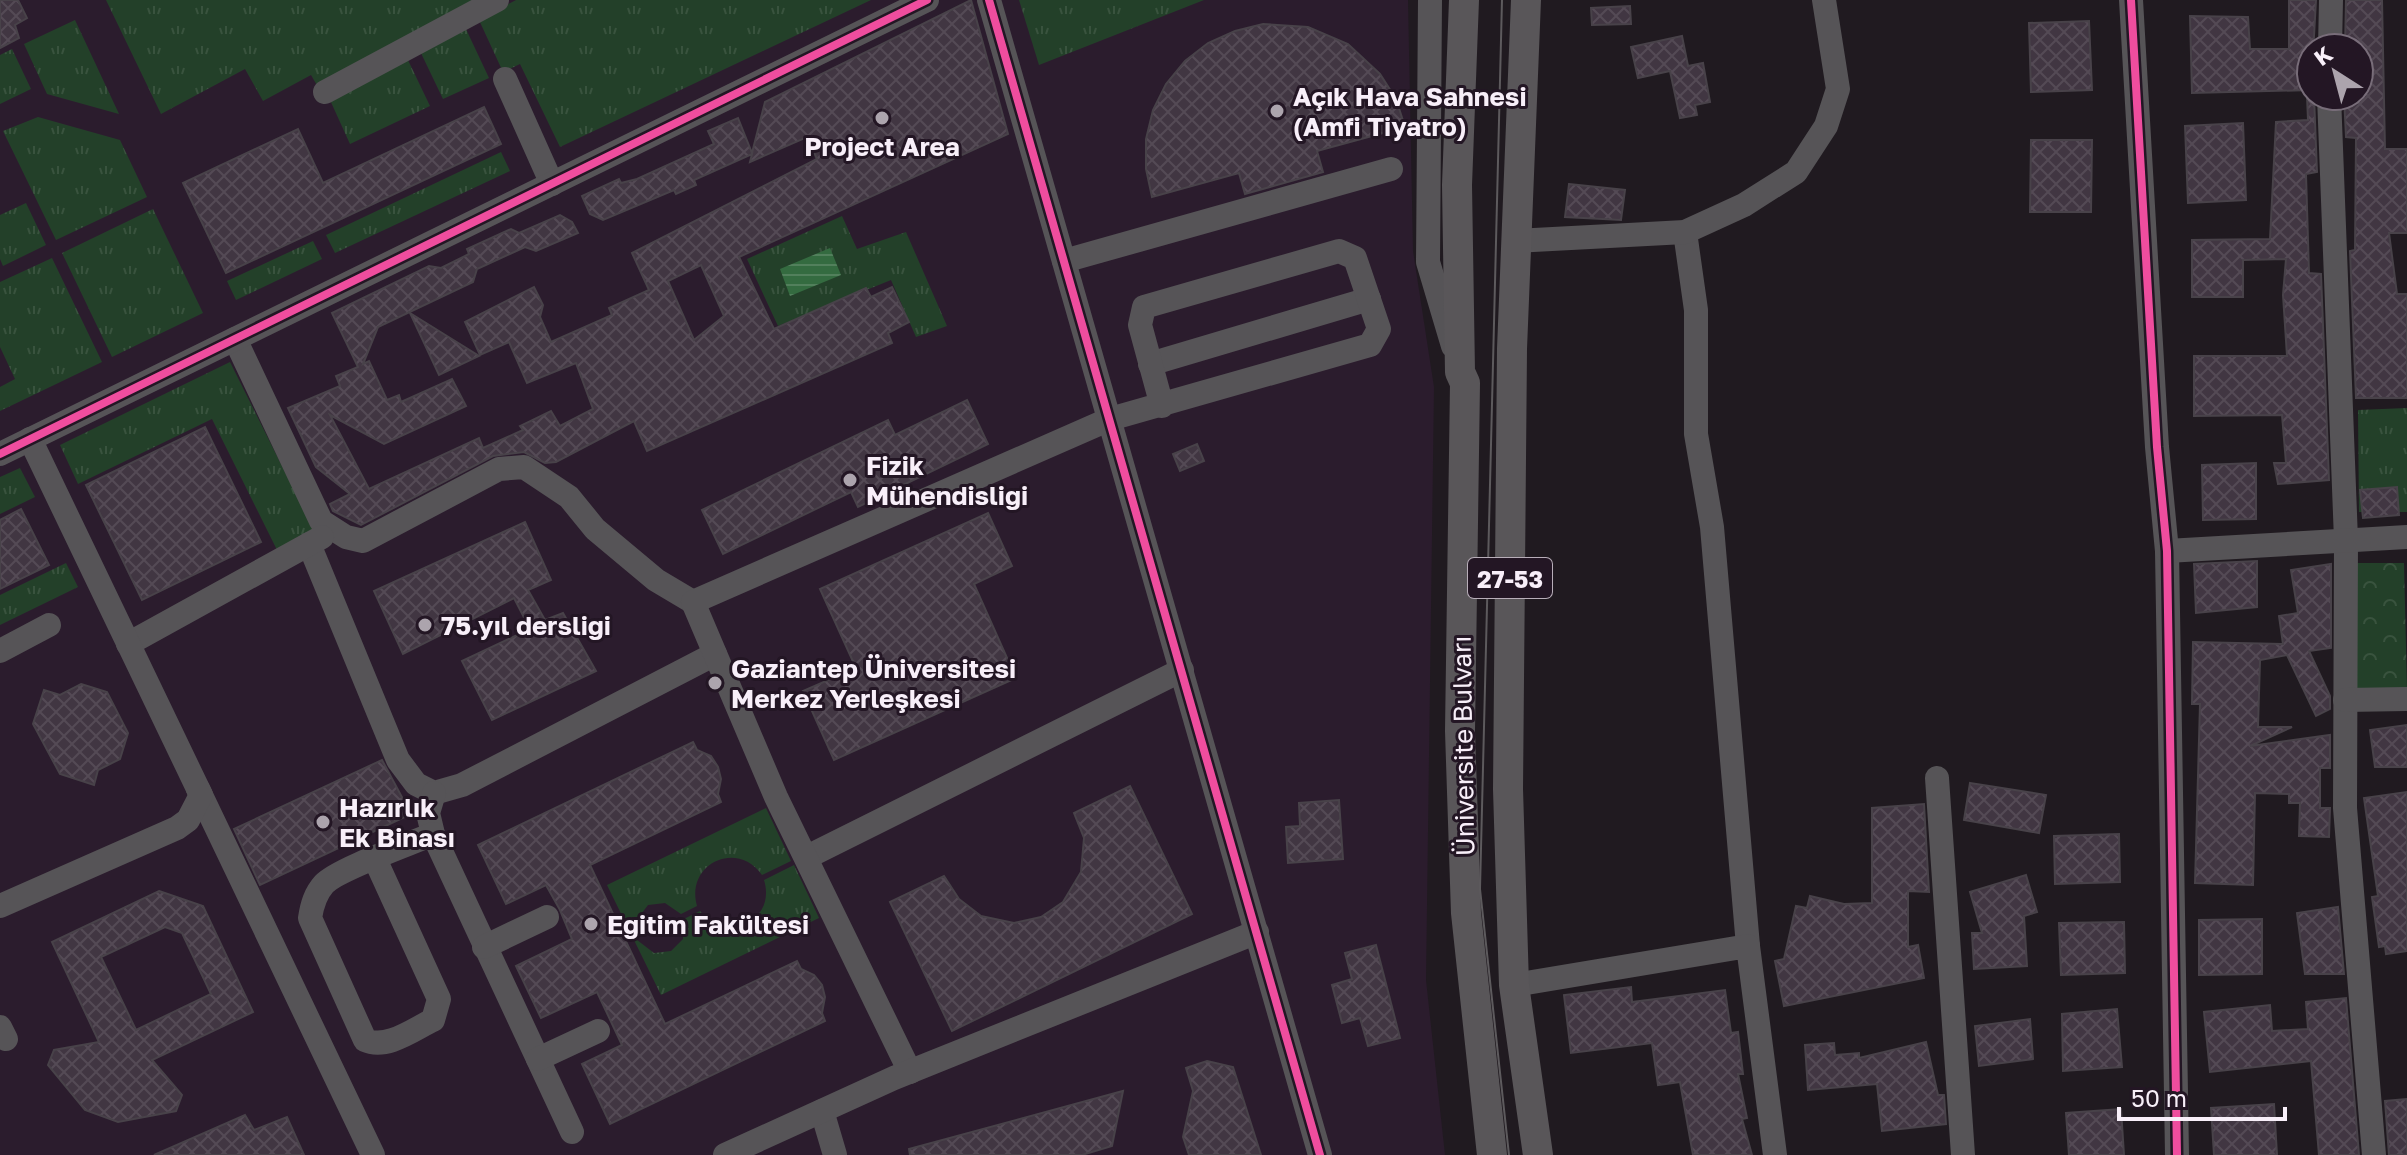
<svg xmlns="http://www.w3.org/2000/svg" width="2407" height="1155" viewBox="0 0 2407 1155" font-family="'Golos Text',sans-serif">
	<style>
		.built { fill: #2b1c2d }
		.grass { fill: url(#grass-tufts) }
		.park { fill: url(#park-crowns) }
		.water { fill: url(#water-rules) }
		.building { fill: url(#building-cross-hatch); stroke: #484249; stroke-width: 2; fill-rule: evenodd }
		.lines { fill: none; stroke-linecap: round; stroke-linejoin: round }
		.minor { stroke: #565457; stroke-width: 24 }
		.major { stroke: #595659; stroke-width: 30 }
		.tram { stroke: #5d5a5d; stroke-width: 2 }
		.cycleway-casing { stroke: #231624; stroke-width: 13 }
		.cycleway { stroke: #ef4d9e; stroke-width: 8 }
		.poi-dot { fill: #aca4ad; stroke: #231624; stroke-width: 3 }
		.labels { text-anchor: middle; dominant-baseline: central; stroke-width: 6; stroke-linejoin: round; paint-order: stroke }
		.shield { fill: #231624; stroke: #b8aeb9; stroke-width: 2 }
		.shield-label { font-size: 24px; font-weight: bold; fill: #f8eff9 }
		.poi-label { font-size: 26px; font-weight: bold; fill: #f8eff9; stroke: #231624; text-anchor: start }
		.street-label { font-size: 26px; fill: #f8eff9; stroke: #231624 }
	</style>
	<defs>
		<pattern id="grass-tufts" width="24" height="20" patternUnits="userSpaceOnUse" patternTransform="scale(2)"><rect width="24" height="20" fill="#234029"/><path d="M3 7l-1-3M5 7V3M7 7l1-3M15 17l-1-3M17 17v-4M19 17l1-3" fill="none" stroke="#39533e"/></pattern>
		<pattern id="park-crowns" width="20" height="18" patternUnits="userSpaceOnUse" patternTransform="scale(2)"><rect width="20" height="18" fill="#234029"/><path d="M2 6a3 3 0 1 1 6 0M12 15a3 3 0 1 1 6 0" fill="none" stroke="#39533e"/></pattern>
		<pattern id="water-rules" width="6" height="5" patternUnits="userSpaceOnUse" patternTransform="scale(2)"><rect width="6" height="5" fill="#346b40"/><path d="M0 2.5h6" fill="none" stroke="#52805c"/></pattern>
		<pattern id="building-cross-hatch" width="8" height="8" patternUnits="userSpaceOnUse" patternTransform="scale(2)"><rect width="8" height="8" fill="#413642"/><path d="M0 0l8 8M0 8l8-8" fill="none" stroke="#544a55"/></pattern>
	</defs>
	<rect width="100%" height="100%" fill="#201a20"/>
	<!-- built -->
	<path class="built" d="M0,0H1408L1413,251L1434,387L1426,980L1445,1155H0Z"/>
	<!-- grass -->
	<g class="grass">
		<path d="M106,0H479L318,87L311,75L263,101L245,69L161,114Z"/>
		<path d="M516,0H871L560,147L520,64L503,72L479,20Z"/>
		<path d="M1019,0H1204L1039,65Z"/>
		<path d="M75,20L119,114L47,94L24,44Z"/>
		<path d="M465,27L489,78L443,99L420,51Z"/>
		<path d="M12,49L31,89L0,104V55Z"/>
		<path d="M407,58L430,106L350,144L330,100Z"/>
		<path d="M38,117L120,140L147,197L56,240L3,131Z"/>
		<path d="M501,152L510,171L335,253L326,235Z"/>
		<path d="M26,203L46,245L3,266L0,259V215Z"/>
		<path d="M153,209L203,313L112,357L62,253Z"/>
		<path d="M842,216L857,249L906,232L947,326L916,337L891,280L778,326L747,259Z"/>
		<path d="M313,241L322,259L236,300L227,281Z"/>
		<path d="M52,258L102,362L0,411V387L15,379L0,347V282Z"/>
		<path d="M230,362L315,532L277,550L212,419L78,484L60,445Z"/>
		<path d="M2407,408V512H2359L2358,410Z"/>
		<path d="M20,468L35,497L0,514V477Z"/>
		<path d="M66,563L78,587L0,625V595Z"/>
		<path d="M766,808L791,861L762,875C737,839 685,864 697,906L681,914L665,903L648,905L635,922L637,940L654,953L671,951L683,939L684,919L700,911C725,946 777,921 764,880L794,865L819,918L661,995L607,885Z"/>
	</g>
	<!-- park -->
	<path class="park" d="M2354,563H2404L2407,690L2353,689Z"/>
	<!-- water -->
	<path class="water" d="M830,248L841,275L790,296L780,269Z"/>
	<!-- building -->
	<g class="building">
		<path d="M0,0H18L27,18L15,25L19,38L0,48Z"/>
		<path d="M971,0L1008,134L739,257L774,329L866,288L871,297L892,287L909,322L888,333L892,343L647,451L634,421L556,462L545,463L524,452L493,456L361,525L333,511L330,504L350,494L316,467L288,408L340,386L336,376L358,367L332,313L429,266L441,268L469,254L467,249L511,229L519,233L560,215L572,222L578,233L536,251L525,247L477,269L473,282L378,327L363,364L369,361L387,400L399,395L401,402L452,379L466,406L384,444L330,415L369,489L479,438L483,448L523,430L520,426L551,411L560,426L593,409L576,363L527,383L509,342L480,355L465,322L534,287L543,305L540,317L551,342L612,315L609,308L649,290L632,253L817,159L807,137L750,162L752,154L694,180L696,185L676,194L674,190L603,220L590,214L582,196L619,179L621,183L637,179L714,144L708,131L738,118L752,153L765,102ZM701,265L724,316L694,340L668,281Z"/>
		<path d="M2289,0H2316L2311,90L2192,93L2190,16L2248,17L2250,49H2289Z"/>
		<path d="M2346,0H2382L2385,149H2407V233H2389L2397,294H2407V398H2356L2350,251L2355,250L2356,138L2346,137L2344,96H2359V48H2345Z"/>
		<path d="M1630,6L1631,24L1592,25L1591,8Z"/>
		<path d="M2089,21L2092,90L2031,92L2029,23Z"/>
		<path d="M1263,24L1308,27L1348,44L1380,74L1396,99L1405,127L1317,151L1323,172L1245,194L1239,173L1152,197L1146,169V139L1153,110L1166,84L1185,61L1208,43L1235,31Z"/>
		<path d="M1682,36L1688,66L1703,63L1710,102L1695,105L1697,115L1680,118L1670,71L1638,78L1631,47Z"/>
		<path d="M2307,96H2314L2317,172L2306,174L2309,273L2321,274L2329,480L2278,484L2274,463H2286L2282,415L2194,416V356H2287L2283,295L2286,259L2243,260V297H2192V240L2270,239L2276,122L2308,120Z"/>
		<path d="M484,107L501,144L226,273L183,183L298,129L323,183Z"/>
		<path d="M2243,123L2246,200L2188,203L2185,126Z"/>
		<path d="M2031,140H2092L2091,212H2030Z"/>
		<path d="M1569,184L1625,190L1621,220L1565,217Z"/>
		<path d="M410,313L447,336L479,356L439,375Z"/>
		<path d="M967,400L988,444L858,507L851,492L723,554L702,510L888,420L895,435Z"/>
		<path d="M205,427L261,542L142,600L86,485Z"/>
		<path d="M1197,444L1204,461L1180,471L1173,454Z"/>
		<path d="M2256,463V519L2203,520L2202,465Z"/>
		<path d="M2397,487L2399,515L2363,518L2360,490Z"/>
		<path d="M21,509L49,565L0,589V520Z"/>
		<path d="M988,513L1012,566L974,584L1016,678L834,760L803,691L856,668L820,589Z"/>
		<path d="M525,522L551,580L528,590L545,620L563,613L596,671L492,720L462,661L530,629L514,598L403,654L374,591Z"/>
		<path d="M2257,561V607L2196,613L2194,564Z"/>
		<path d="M2331,564V648L2309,651L2330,696V709L2316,716L2287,655L2260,660L2258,727H2292L2250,746L2330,735V768H2320V808H2330L2329,837L2299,836L2300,803H2289V794L2255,793L2253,885L2195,883L2200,704H2192L2193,642L2283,644L2279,616L2298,613L2291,570Z"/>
		<path d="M81,684L107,692L128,733L120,759L98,770L94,785L60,774L33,724L44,690L60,695Z"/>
		<path d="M2407,725V767H2375L2370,730Z"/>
		<path d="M693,742L697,750L711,756L718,767L721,779L718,794L721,802L590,865L665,1024L797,961L801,969L814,975L822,985L825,997L822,1013L825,1021L610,1124L582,1064L622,1045L597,992L541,1018L516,966L572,939L560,910L546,885L506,904L478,845Z"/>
		<path d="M382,760L411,814L260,885L234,829Z"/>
		<path d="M1970,783L2046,795L2039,833L1964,820Z"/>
		<path d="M1130,786L1192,914L952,1031L890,902L944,876L959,899L981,916L1014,923L1041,917L1063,902L1081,872L1084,838L1074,813Z"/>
		<path d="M2407,792V951L2386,954L2385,946L2379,947L2372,897L2378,896L2364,798Z"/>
		<path d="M1339,800L1343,859L1288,863L1286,827L1300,826L1299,803Z"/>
		<path d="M1924,804L1929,892L1908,891V947L1918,945L1924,978L1784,1006L1775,961L1784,959L1796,906L1807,908L1810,896L1844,904L1872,903V808Z"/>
		<path d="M2119,834L2120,882L2055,884L2054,836Z"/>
		<path d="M2026,875L2037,912L2024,916L2027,966L1974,969L1972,933H1982L1970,892Z"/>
		<path d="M159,891L203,906L253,1012L152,1060L182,1095L176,1111L118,1122L85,1110L48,1065L54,1050L99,1042L52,942ZM165,927L182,933L211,994L136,1030L101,957Z"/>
		<path d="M2338,907L2344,974H2305L2297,913Z"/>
		<path d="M2262,919V974L2199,975V920Z"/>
		<path d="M2124,922L2125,973L2061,975L2059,923Z"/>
		<path d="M1376,945L1400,1038L1368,1046L1360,1018L1342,1023L1332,985L1352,979L1345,953Z"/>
		<path d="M1631,987L1632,1002L1725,990L1731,1033L1738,1032L1743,1074H1738L1747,1118L1742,1119L1752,1155H1693L1680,1082L1658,1085L1652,1043L1571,1053L1564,995Z"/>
		<path d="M2346,998L2359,1155H2319L2311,1061L2210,1072L2204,1012L2270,1005L2272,1031L2308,1029L2306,1002Z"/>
		<path d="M2117,1009L2122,1067L2063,1071L2062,1014Z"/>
		<path d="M2030,1019L2033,1059L1979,1066L1975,1026Z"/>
		<path d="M1926,1042L1938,1095H1944L1946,1124L1882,1131L1877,1084L1808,1090L1805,1045L1834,1043L1835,1055L1859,1053V1058Z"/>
		<path d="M1207,1061L1233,1067L1261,1155H1189L1183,1137L1193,1091L1186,1068Z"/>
		<path d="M1123,1091L1112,1146L1082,1155H910L909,1149Z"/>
		<path d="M2407,1099V1155H2389L2385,1101Z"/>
		<path d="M2274,1104L2277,1155H2214L2211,1108Z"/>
		<path d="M2121,1109L2124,1155H2069L2066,1113Z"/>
		<path d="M245,1115L254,1130L287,1117L304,1155H154Z"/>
	</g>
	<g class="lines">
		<!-- minor -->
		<g class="minor">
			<path d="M989,0L1320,1155"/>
			<path d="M1430,0L1428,262L1453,346"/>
			<path d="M2131,0L2157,447L2167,551L2177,1155"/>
			<path d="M2330,48L2331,0"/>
			<path d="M505,79L552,184"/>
			<path d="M325,92L497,0"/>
			<path d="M2329,96L2346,540L2345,808L2374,1155"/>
			<path d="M1685,232L1696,310V434L1712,527L1748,946"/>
			<path d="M1516,241L1685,232L1744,205L1796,172L1826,126L1838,89L1824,0"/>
			<path d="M1064,261L1391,169"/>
			<path d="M235,339L321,521L346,537L363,541L499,469L524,467L569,497L595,529L656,580L693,602"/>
			<path d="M1150,364L1369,299"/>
			<path d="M0,454L927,0"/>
			<path d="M309,544L398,760L416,784L434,793L462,785L715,654"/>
			<path d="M2167,551L2407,537"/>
			<path d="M128,644L322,537"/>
			<path d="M0,651L49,625"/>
			<path d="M2345,700L2407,699"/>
			<path d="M1937,778L1963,1155"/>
			<path d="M198,789L373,1155"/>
			<path d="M434,793L428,813L433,834L572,1132"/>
			<path d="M807,857L1182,670"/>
			<path d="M375,859L439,999L433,1020C414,1029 387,1050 365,1040L310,918C312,905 315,894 324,884C338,869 410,844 433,834"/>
			<path d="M0,906L177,828L188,820L201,795L30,439"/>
			<path d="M484,947L547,917"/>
			<path d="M1514,985L1748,946L1775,1155"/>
			<path d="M0,1027L6,1039"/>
			<path d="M538,1059L598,1031"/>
			<path d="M910,1072L776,797L693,602L1110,419L1370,345L1379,329L1355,258L1339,251L1144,307L1140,325L1162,406"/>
			<path d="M822,1111L835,1155"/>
			<path d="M725,1155L894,1078L1257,932"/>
		</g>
		<!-- major -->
		<g class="major">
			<path d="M1464,0L1457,185L1460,372L1465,383L1460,731L1466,913L1492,1155"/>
			<path d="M1526,0L1512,349L1508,789L1514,985L1538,1155"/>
		</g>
		<!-- tram -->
		<path class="tram" d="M1502,0L1480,889L1509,1155"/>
		<!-- cycleway casing -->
		<g class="cycleway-casing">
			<g id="cycleway">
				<path d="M989,0L1320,1155"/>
				<path d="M2131,0L2157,447L2167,551L2177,1155"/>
				<path d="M0,454L927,0"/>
			</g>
		</g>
		<!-- cycleway -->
		<use href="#cycleway" class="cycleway"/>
	</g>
	<!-- markers -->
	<g class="poi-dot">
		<circle cx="1277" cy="111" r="8"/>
		<circle cx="882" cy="118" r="8"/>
		<circle cx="850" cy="480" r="8"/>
		<circle cx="425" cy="625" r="8"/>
		<circle cx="715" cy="683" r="8"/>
		<circle cx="323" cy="822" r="8"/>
		<circle cx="591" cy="924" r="8"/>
	</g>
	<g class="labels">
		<!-- shield labels -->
		<rect class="shield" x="1468" y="558" width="84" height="40" rx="6"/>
		<g class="shield-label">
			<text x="1510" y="578">27-53</text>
		</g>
		<!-- poi labels -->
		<g class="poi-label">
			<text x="1293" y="96">Açık Hava Sahnesi<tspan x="1293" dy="30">(Amfi Tiyatro)</tspan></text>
			<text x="882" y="146" text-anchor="middle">Project Area</text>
			<text x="866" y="465">Fizik<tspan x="866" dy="30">Mühendisliği</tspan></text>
			<text x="441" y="625">75.yıl dersliği</text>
			<text x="731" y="668">Gaziantep Üniversitesi<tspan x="731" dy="30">Merkez Yerleşkesi</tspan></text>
			<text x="339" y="807">Hazırlık<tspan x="339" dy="30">Ek Binası</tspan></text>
			<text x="607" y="924">Eğitim Fakültesi</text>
		</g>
		<!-- street labels -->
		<g class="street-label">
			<text transform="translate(1463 746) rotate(-91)">Üniversite Bulvarı</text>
		</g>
	</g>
	<!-- north arrow -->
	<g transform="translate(2335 72) rotate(324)"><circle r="38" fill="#231624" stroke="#786d79" stroke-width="2"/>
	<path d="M0-6L14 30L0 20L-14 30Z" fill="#aca4ad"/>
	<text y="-12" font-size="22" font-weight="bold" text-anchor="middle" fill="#f8eff9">K</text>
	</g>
	<!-- scale -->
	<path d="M2119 1107v12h166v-12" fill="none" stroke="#f8eff9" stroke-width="4"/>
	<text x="2131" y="1107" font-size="24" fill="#f8eff9" stroke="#231624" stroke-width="6" paint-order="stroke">50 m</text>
</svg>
